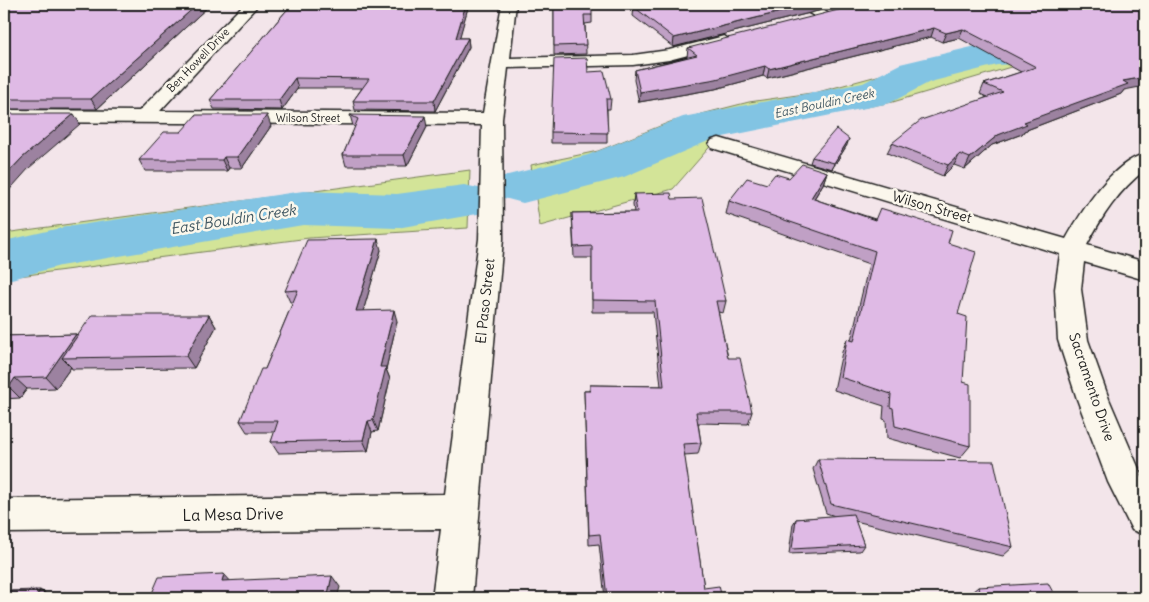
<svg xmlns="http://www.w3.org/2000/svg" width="1149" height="602" viewBox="0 0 1149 602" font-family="Delius,sans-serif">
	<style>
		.green { fill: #d3e498; stroke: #78805a }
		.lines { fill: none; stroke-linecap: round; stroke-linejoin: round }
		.river { fill: #82c4e3; fill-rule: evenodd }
		.street-casing { stroke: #1c1c1c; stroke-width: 3 }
		.street { fill: #fbf7ec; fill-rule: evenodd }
		.wall { fill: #c0a0c5; stroke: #1c1c1c }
		.shaded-wall { fill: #9c82a0; stroke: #1c1c1c }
		.building { fill: #dfbae5; stroke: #1c1c1c }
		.labels { text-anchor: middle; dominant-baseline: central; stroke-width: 5; stroke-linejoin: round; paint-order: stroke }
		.far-street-label { font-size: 11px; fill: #1c1c1c; stroke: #fbf7ec }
		.far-water-label { font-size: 12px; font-style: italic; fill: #405762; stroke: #fbf7ec }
		.street-label { font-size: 14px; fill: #1c1c1c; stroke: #fbf7ec }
		.water-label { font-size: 15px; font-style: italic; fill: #405762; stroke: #fbf7ec }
		.near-street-label { font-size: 16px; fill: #1c1c1c; stroke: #fbf7ec }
	</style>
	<rect width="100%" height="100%" fill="#f3e5ea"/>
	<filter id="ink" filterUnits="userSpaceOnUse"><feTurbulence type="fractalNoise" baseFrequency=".02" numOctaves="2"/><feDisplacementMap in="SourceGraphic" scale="10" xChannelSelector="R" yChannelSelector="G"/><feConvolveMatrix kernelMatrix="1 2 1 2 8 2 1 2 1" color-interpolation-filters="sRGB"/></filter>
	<g filter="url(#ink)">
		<!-- green -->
		<g class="green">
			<path d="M1105,39L893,102L721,134L673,189L540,226L531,165L598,151L670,122L749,102L818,92L1006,41Z"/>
			<path d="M470,170L468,228L309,238L4,278V233Z"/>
		</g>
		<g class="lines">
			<!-- river -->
			<g class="river">
				<path d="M1086,4H1130L1125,11L1089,30L1065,58L1051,62L997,65L930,82L890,103L713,139L624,177L523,203L504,198L496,187L504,176L588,155L683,117L863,83L900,64L997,41L1040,39L1063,14Z"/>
				<path d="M464,185L483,189L491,201L483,213L397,228L303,225L60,266L4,281V241L60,228L303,191L397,194Z"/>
			</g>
			<!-- street casing -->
			<g class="street-casing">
				<g id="street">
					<path d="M244,4H259L160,111L483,113L502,4H516L510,58L633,55L669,50L724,36L732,41L730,44L669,60L633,65L508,68L502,119L503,239L472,598H432L441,529L4,533V499L445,494L479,239L482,125L4,122V110L139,111Z"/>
					<path d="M794,4H812L833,16L825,21L796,7Z"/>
					<path d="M719,138L1066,239C1081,212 1113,161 1145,154V170C1119,190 1102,216 1087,245L1145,262V280L1084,262L1081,289L1088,340L1109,399L1145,483V535L1132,530L1108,482L1077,399L1058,340L1055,289L1060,254L712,148L709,144L712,140Z"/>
				</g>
			</g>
			<!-- street -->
			<use href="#street" class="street"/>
		</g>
		<!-- wall -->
		<g class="wall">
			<path d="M211,4L97,109H4V8Z"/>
			<path d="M292,4H469L459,38H468L469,47L435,111L355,110L353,101L362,88H298L282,110L214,109L210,100Z"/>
			<path d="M554,4L592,15V23L585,24L586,54L554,55Z"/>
			<path d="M846,4L673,47L633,16L634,7Z"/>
			<path d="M1145,4L1124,90L1121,94L1024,131L1022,134L992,145L965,169L954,165L943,176L887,153L892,143L987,97L980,94L984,84L1021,72L959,38L942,42L931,37L767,78L763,76L715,89L639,102L634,80L635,70L687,57L688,48Z"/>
			<path d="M588,72L611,99L610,109H607V143H551V132Z"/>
			<path d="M350,115L427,127L407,166H346L343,155L355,127L353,126Z"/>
			<path d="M271,126L242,168H229L227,171H145L139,160L181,132Z"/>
			<path d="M847,145L832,169L810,163L812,157Z"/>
			<path d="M827,172L823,184L814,199L948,243L958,314L963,382L970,446L960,458L887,438L886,420L883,419L884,406L834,390L842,352L847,339L851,340L869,264L726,214L729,201L767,184Z"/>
			<path d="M634,194L672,199L726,301L723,313L718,312L728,358L752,412L748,424L698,423L701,443L698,454L684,455L704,588L722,598H605L599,544L589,545L584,391H589L590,385L661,386L653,312H592V258H574L572,213L634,212L633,205Z"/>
			<path d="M381,250L363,311L397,321L386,369L390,379L378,431L372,432L368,451L278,453L271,442L275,432H247L240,421L265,369L293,302H290L285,291Z"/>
			<path d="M209,315L216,327L194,368L72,369L71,367L56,388L27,389L20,398L4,399V336L76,334L78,336Z"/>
			<path d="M818,459L1013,547L1003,556L855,521L864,545L860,551L789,554L793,524L796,519L835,516L826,513L813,469Z"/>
			<path d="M978,587L1056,598H968L967,596Z"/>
		</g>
		<!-- shaded-wall -->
		<g class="shaded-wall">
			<path d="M198,4H211L97,109L91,99Z"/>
			<path d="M466,4H469L457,47L456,38Z"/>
			<path d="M813,4H846L673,47L674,38Z"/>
			<path d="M934,28L931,37L767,78L769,69Z"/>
			<path d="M963,29L959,38L942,42L946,33Z"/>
			<path d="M468,38L469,47L435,111L434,101Z"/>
			<path d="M765,66L763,76L715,89L639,102L640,92Z"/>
			<path d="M1145,77V86L1124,90L1121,94L1024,131L1022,134L992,145L965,169L970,158L998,135L1024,122L1123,81Z"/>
			<path d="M295,78L298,88L282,110L279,100Z"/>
			<path d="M74,114L80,124L29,168L4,196V177L22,158Z"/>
			<path d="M267,115L271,126L242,168L237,157Z"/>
			<path d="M425,116L427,127L407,166L404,155Z"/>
			<path d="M849,139L847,145L832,169L834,163Z"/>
			<path d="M960,154L954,165L943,176L948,165Z"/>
			<path d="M224,157L229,168L227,171L222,160Z"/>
			<path d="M827,172L823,184L807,210L811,198Z"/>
			<path d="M378,239L381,250L360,322L356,311Z"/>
			<path d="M394,310L397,321L386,369L390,379L378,431L373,420L380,367Z"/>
			<path d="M209,315L216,327L194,368L186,356Z"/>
			<path d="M76,334L86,345L62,358L71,367L56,388L46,377Z"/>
			<path d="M15,378L27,389L20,398L9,387Z"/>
			<path d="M368,421L372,432L368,451L363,440Z"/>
			<path d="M224,574L234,585L222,581Z"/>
			<path d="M332,576L340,587L337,598H327Z"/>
			<path d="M40,590L52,598H35Z"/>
		</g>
		<!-- building -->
		<g class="building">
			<path d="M10,4H198L91,99H4V87L8,84H4V8Z"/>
			<path d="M292,4H466L456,38H468L434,101H353L369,79L295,78L279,100H210Z"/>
			<path d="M554,4H592V15H584L586,45L554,46Z"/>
			<path d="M649,4H813L674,38L634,7Z"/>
			<path d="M862,4H1145V77L1123,81L1128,84L1024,122L1027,124L998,135L970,158L960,154L948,165L892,143L921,120L1003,92L984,84L1036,67L963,29L946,33L934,28L769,69L765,66L716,79L640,92L635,70L697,55L688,48Z"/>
			<path d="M587,58L588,72L604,71L611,99H606L608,133L551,132L554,59Z"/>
			<path d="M4,114H74L22,158L4,177Z"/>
			<path d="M196,115H267L237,157H224L222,160H139L164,132H181Z"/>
			<path d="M350,115L425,116L404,155H343L358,119Z"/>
			<path d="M836,129L849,139L834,163L812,157Z"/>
			<path d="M802,164L827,172L811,198L875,220L880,208L952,230L948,243L976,252L958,314L967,317L963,382L970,384V446L895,426L893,408L890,407L891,394L840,377L847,339L854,341L875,251L729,201L747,178L767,184L775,174L789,178Z"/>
			<path d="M671,193L672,199L702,198L726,301H716L728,358H740L752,412H696L701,443L683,444L704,588L719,586L722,598H607L600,534L589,535L584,391H590V385L664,386L655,301L592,300V246L574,247L572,213L637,212L634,194Z"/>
			<path d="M378,239L356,311L394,310L380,367H386L373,420L368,421L363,440L271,442L278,421H240L261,369H265L298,290L285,291L307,240Z"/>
			<path d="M92,315H209L186,356L62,358Z"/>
			<path d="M76,334L46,377L15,378L9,387H4V336Z"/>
			<path d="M818,459L994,461L1013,547L831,504Z"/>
			<path d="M853,514L864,545L792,549L796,519Z"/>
			<path d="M224,574L222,581L332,576L327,598H150L159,577Z"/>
			<path d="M1048,583L1056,598H984L978,587Z"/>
			<path d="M40,590L35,598H4V591Z"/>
		</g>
	</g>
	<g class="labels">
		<!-- far-street labels -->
		<g class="far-street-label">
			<text transform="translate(198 60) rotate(-46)">Ben Howell Drive</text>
			<text x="308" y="118">Wilson Street</text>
		</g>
		<!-- far-water labels -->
		<g class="far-water-label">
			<text transform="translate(824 103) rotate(-12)">East Bouldin Creek</text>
		</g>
		<!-- street labels -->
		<g class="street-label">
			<text transform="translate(932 207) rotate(16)">Wilson Street</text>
			<text transform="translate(485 301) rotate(-84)">El Paso Street</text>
			<text transform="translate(1092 387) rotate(71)">Sacramento Drive</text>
		</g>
		<!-- water labels -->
		<g class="water-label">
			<text transform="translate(233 219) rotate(-9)">East Bouldin Creek</text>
		</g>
		<!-- near-street labels -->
		<g class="near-street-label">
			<text transform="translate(233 514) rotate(-1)">La Mesa Drive</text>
		</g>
	</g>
	<!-- margin -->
	<rect width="1149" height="602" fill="none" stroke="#fbf7ec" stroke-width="20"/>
	<rect x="10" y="10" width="1129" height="582" fill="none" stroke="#1c1c1c" stroke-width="2" filter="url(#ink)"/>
</svg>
